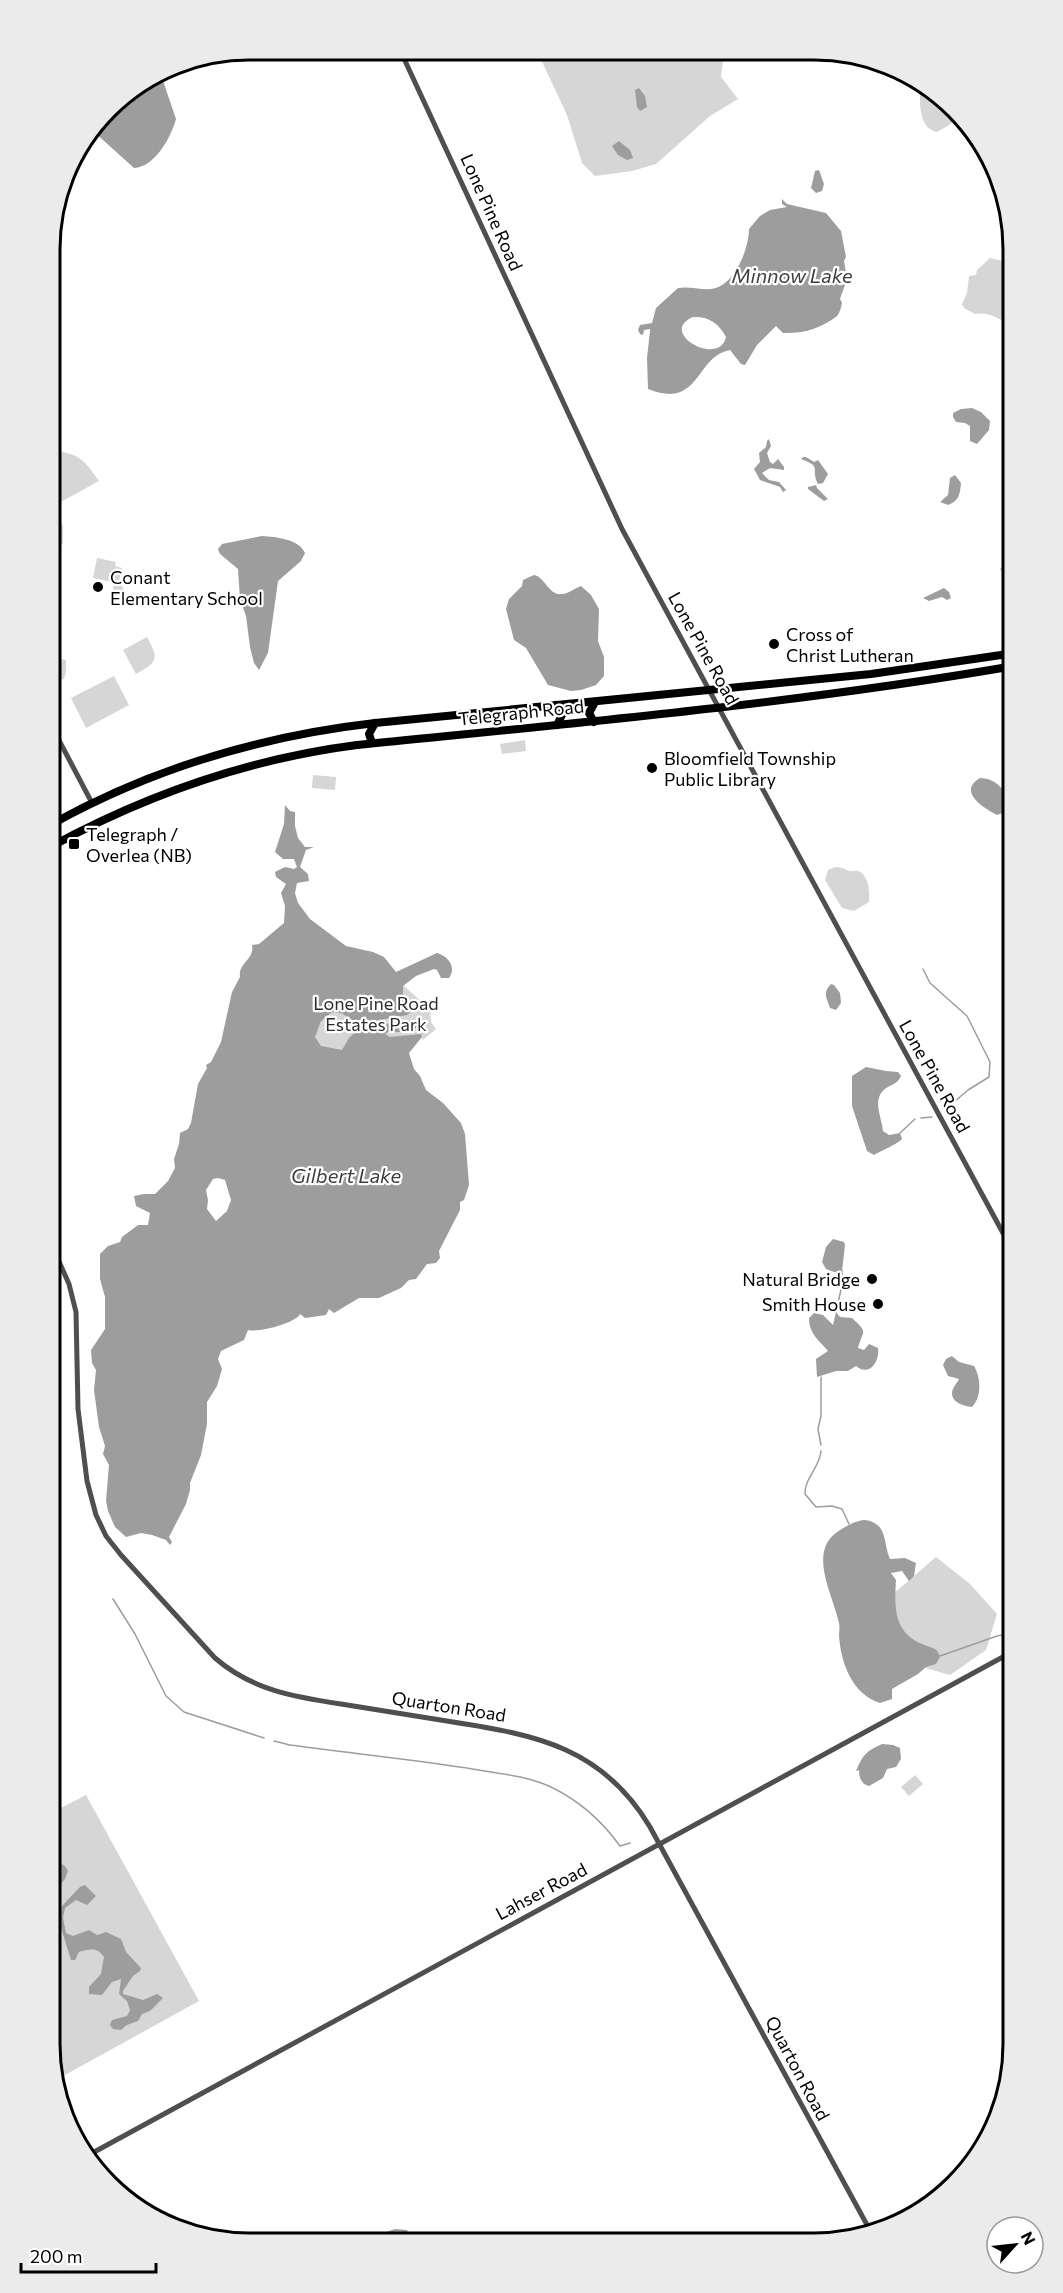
<svg xmlns="http://www.w3.org/2000/svg" width="1063" height="2293" viewBox="0 0 1063 2293" font-family="Commissioner,sans-serif">
	<style>
		.green { fill: #d6d6d6 }
		.water { fill: #9d9d9d; fill-rule: evenodd }
		.lines { fill: none; stroke-linecap: round; stroke-linejoin: round }
		.stream { stroke: #9d9d9d; stroke-width: 1.5 }
		.minor { stroke: #4f4f4f; stroke-width: 5 }
		.highway { stroke: #000; stroke-width: 8 }
		.poi-dot { fill: #000; stroke: #fff; stroke-width: 2 }
		.labels { text-anchor: middle; dominant-baseline: central; stroke-width: 4.5; stroke-linejoin: round; paint-order: stroke }
		.street-label { font-size: 18px; fill: #000; stroke: #fff }
		.poi-label { font-size: 18px; fill: #000; stroke: #fff; text-anchor: start }
		.park-label { font-size: 18px; fill: #2d2d2d; stroke: #fff }
		.water-label { font-size: 20px; font-style: italic; fill: #3e3e3e; stroke: #fff }
		.rim { fill: none; stroke: #000; stroke-width: 3 }
	</style>
	<rect width="100%" height="100%" fill="#fff"/>
	<!-- green -->
	<g class="green">
		<path d="M537,51L724,52L721,77L738,99L710,116L656,164L632,171L595,176L582,163L567,115Z"/>
		<path d="M920,86L946,99L960,115L949,125L937,132C918,128 920,102 920,86Z"/>
		<path d="M990,258L1007,262V322C992,317 991,312 975,314L964,308L962,304L967,293L969,276L976,275L977,270Z"/>
		<path d="M58,451C82,455 86,463 99,481L59,503L51,489V456Z"/>
		<path d="M51,505L63,526V543L54,553H51Z"/>
		<path d="M97,558L116,562L115,566L122,568L119,581L114,579L115,567L112,582L93,578Z"/>
		<path d="M114,582L122,586L124,590L123,598L112,597Z"/>
		<path d="M147,637C159,659 158,662 136,674L123,650Z"/>
		<path d="M51,657L66,660V672L64,679L58,680L51,676Z"/>
		<path d="M114,676L129,705L86,728L71,698Z"/>
		<path d="M525,740L526,751L502,754L500,744Z"/>
		<path d="M313,775L336,777L335,790L312,788Z"/>
		<path d="M835,867C842,867 844,869 849,871C852,872 855,870 858,871C869,875 870,892 869,902L854,911L842,908L825,880L828,870Z"/>
		<path d="M403,985L423,1003L430,1006L431,1022L436,1029L423,1040L422,1037L312,1063L311,1011Z"/>
		<path d="M936,1557L970,1584L997,1614L986,1650L950,1675L911,1664L880,1600L898,1590Z"/>
		<path d="M915,1775L923,1784L909,1796L901,1787Z"/>
		<path d="M86,1795L199,2001L56,2080L55,1811Z"/>
	</g>
	<!-- water -->
	<g class="water">
		<path d="M160,72L176,119C171,137 155,167 134,168L93,131L117,99Z"/>
		<path d="M639,88L645,96L647,107L640,111L637,107L635,90Z"/>
		<path d="M619,141L630,150L633,158L627,160L618,155L612,146Z"/>
		<path d="M819,170L824,184L822,191L816,193L811,188L815,171Z"/>
		<path d="M782,199L787,204L826,213L841,231L846,257L844,261L847,279L840,299L842,303C841,307 840,313 837,316C822,328 803,334 783,333L776,326L757,345L745,365L741,364L730,350C694,357 701,410 648,389L647,358L650,331V329L644,330L643,335L640,334L638,330L640,325L652,323L656,308L678,288C689,286 700,290 711,289C734,287 749,249 749,229L760,216L770,210L787,207L782,204ZM693,317C708,316 719,323 726,337C719,368 657,332 693,317Z"/>
		<path d="M972,408L981,412L990,421L989,430L977,444L970,441V426L965,423L956,422L953,417V413L961,409Z"/>
		<path d="M769,439L771,446L767,453L770,462L773,464L778,459L784,467V470L770,468L762,473L769,480L779,482L786,490L783,492L780,487L760,480L754,469L760,462L759,453L766,447L767,441Z"/>
		<path d="M803,457H806L814,462L818,460L828,474L823,483L818,484C810,468 823,467 801,459Z"/>
		<path d="M955,475L961,483C960,494 959,501 948,505L940,502L948,495L950,478Z"/>
		<path d="M816,485L817,488L828,499L824,501L808,489V487Z"/>
		<path d="M262,536C276,537 299,539 305,553L301,561L278,581L268,653L259,670L254,663L250,647L246,616L240,599L238,569L220,554L218,549L222,544Z"/>
		<path d="M534,575C545,577 549,596 562,594C568,594 575,588 581,586L591,595L599,609L598,641L604,657V676L596,685L581,690L571,691L548,685L526,648L514,640L506,609L509,599L522,586L523,580Z"/>
		<path d="M944,588L949,592L951,598L947,600L942,597L929,601L923,598Z"/>
		<path d="M980,778C997,778 1010,793 1008,811L997,815C983,808 957,791 980,778Z"/>
		<path d="M285,805L290,811L295,812V826L298,838L305,847H314L306,850L300,867L308,874L309,881L297,883L295,893L298,903L310,919L346,946L373,952L384,957L396,972L437,953C448,956 457,967 449,978H441L437,970L434,969L416,976L403,986V1003L408,1005L413,1010L407,1015L364,1023L356,1022L341,1013L332,1012L321,1021L315,1037L321,1046L342,1050L349,1038L359,1028L411,1020L418,1021L416,1028L402,1032H388L385,1034L390,1037L421,1034L422,1037L409,1053L414,1069L420,1076L426,1090L443,1103L461,1123L465,1134L469,1185L464,1200L460,1202V1210L439,1251L440,1258L436,1263L427,1264L416,1279L409,1280L401,1288L379,1298H359L334,1313L329,1309L326,1315L305,1318L300,1314C296,1323 258,1333 248,1330L244,1340L221,1351L218,1359L222,1369L217,1386L207,1402V1424L201,1455L190,1483V1490L186,1504L169,1537L172,1542L170,1545L166,1540L152,1535L141,1533L126,1537L115,1527L108,1511L106,1501L109,1465L103,1454L105,1446L99,1427L94,1390L96,1370L92,1363L91,1350L105,1329V1297L100,1279V1254L108,1246L120,1242L122,1237L138,1225H148L150,1213L136,1206L134,1196L144,1194H155L168,1181L175,1168L174,1159L179,1144L180,1133L188,1129L191,1123L198,1084L207,1068L206,1065L211,1062L221,1042L232,992L240,977C238,963 255,959 252,945L259,944L284,923L285,906L281,893L286,884L276,877L275,872L285,867L294,869L297,867L294,859H283L275,852L284,824ZM218,1178L225,1180L231,1200L227,1211L216,1221L207,1209L208,1200L206,1190L213,1179Z"/>
		<path d="M831,984L834,985L840,993L841,1003L836,1010L830,1008C827,998 822,993 831,984Z"/>
		<path d="M866,1067L886,1071L898,1072L901,1076C897,1084 893,1084 886,1088C871,1099 882,1117 883,1131L889,1135L900,1133L902,1139C899,1143 879,1152 874,1155L867,1151L852,1106V1076Z"/>
		<path d="M833,1239L844,1242L845,1245L842,1271L837,1273L826,1269L822,1262L826,1247Z"/>
		<path d="M836,1312L840,1317L852,1318C869,1334 863,1329 858,1348L864,1350L869,1344L878,1348C880,1362 869,1377 856,1366L848,1371H836L817,1377L816,1359L828,1351C819,1340 809,1334 809,1318L814,1313L823,1315L833,1325Z"/>
		<path d="M952,1356L959,1362L974,1366C981,1378 982,1397 972,1407C964,1406 952,1403 952,1393C952,1388 957,1383 959,1379L948,1376L943,1365L946,1359Z"/>
		<path d="M865,1520C888,1523 883,1543 890,1559L905,1558L916,1563L914,1576L909,1581L902,1571L891,1573L896,1580C894,1610 894,1635 927,1646C935,1649 937,1648 940,1657L936,1664L926,1667L918,1674L892,1689V1699L880,1703C852,1694 841,1663 839,1636C839,1632 840,1627 839,1623C833,1594 806,1550 840,1530C849,1525 854,1521 865,1520Z"/>
		<path d="M882,1744L893,1745L900,1748L901,1759L896,1767L887,1769L883,1778L869,1786C861,1784 859,1777 859,1770L856,1771C863,1755 865,1752 882,1744Z"/>
		<path d="M56,1861L65,1866L68,1871L65,1879L56,1890Z"/>
		<path d="M85,1885L96,1896L87,1905L76,1900L65,1908L63,1918L66,1933L73,1936L89,1930L97,1935L106,1932L121,1939L126,1952L141,1968L140,1971L133,1976L123,1991V1994L143,2000L157,1994L163,1998L150,2011L142,2014L138,2021L127,2025L121,2030L113,2029L110,2025L112,2020L127,2016L130,2010L127,2001L119,1994L121,1979L112,1982L102,1995L89,1994V1987L101,1974L104,1957C97,1947 90,1949 79,1952L75,1960H71L58,1918L62,1906L80,1887Z"/>
		<path d="M395,2229L407,2230L411,2239H378L383,2233Z"/>
	</g>
	<g class="lines">
		<!-- stream -->
		<g class="stream">
			<path d="M1001,569L1008,574"/>
			<path d="M1005,604L1008,605"/>
			<path d="M923,969L930,983L967,1016L990,1062L989,1077L968,1090L946,1109"/>
			<path d="M921,1118L932,1117"/>
			<path d="M900,1133L915,1119"/>
			<path d="M836,1312L842,1285V1271"/>
			<path d="M821,1377V1416L818,1429L821,1445"/>
			<path d="M821,1451C820,1467 804,1479 805,1494L816,1507L832,1506L842,1509L849,1524"/>
			<path d="M113,1599L135,1634L166,1696L184,1712L264,1738"/>
			<path d="M940,1656L997,1636L1012,1633"/>
			<path d="M274,1741L290,1745C349,1753 408,1759 467,1768C494,1773 525,1775 551,1787C580,1801 602,1821 620,1846L630,1843"/>
		</g>
		<!-- minor -->
		<g class="minor">
			<path d="M400,50L622,529L1010,1246"/>
			<path d="M52,727L92,803"/>
			<path d="M53,1248L69,1284L76,1312L78,1409L87,1481L96,1515L106,1536L121,1555L215,1658C252,1690 294,1697 341,1704C378,1710 416,1716 453,1722C537,1735 603,1748 650,1827L872,2234"/>
			<path d="M85,2157L1012,1652"/>
		</g>
		<!-- highway -->
		<g class="highway">
			<path d="M556,705L561,708L563,713L557,725"/>
			<path d="M594,722L589,713L595,702"/>
			<path d="M372,743L369,734L375,723"/>
			<path d="M52,824C153,768 261,736 375,723L871,674L1008,654"/>
			<path d="M52,846C148,794 248,759 357,745C575,723 792,704 1008,667"/>
		</g>
	</g>
	<!-- markers -->
	<g class="poi-dot">
		<circle cx="98" cy="587" r="6"/>
		<circle cx="774" cy="644" r="6"/>
		<circle cx="652" cy="768" r="6"/>
		<rect x="68" y="838" width="12" height="12" rx="3"/>
		<circle cx="872" cy="1279" r="6"/>
		<circle cx="878" cy="1304" r="6"/>
	</g>
	<g class="labels">
		<!-- street labels -->
		<g class="street-label">
			<text transform="translate(492 212) rotate(66)">Lone Pine Road</text>
			<text transform="translate(704 648) rotate(61)">Lone Pine Road</text>
			<text transform="translate(521 712) rotate(-6)">Telegraph Road</text>
			<text transform="translate(935 1076) rotate(61)">Lone Pine Road</text>
			<text transform="translate(449 1706) rotate(9)">Quarton Road</text>
			<text transform="translate(541 1891) rotate(-28)">Lahser Road</text>
			<text transform="translate(798 2068) rotate(62)">Quarton Road</text>
		</g>
		<!-- poi labels -->
		<g class="poi-label">
			<text x="110" y="577">Conant<tspan x="110" dy="21">Elementary School</tspan></text>
			<text x="786" y="634">Cross of<tspan x="786" dy="21">Christ Lutheran</tspan></text>
			<text x="664" y="758">Bloomfield Township<tspan x="664" dy="21">Public Library</tspan></text>
			<text x="86" y="834">Telegraph /<tspan x="86" dy="21">Overlea (NB)</tspan></text>
			<text x="860" y="1279" text-anchor="end">Natural Bridge</text>
			<text x="866" y="1304" text-anchor="end">Smith House</text>
		</g>
		<!-- park labels -->
		<g class="park-label">
			<text x="376" y="1003">Lone Pine Road<tspan x="376" dy="21">Estates Park</tspan></text>
		</g>
		<!-- water labels -->
		<g class="water-label">
			<text x="792" y="275">Minnow Lake</text>
			<text x="346" y="1175">Gilbert Lake</text>
		</g>
	</g>
	<!-- crop -->
	<path d="M0 0H1063V2293H0ZM249 60H814A189 189 0 0 1 1003 249V2044A189 189 0 0 1 814 2233H249A189 189 0 0 1 60 2044V249A189 189 0 0 1 249 60Z" fill="#ebebeb" fill-rule="evenodd"/>
	<path class="rim" d="M249 60H814A189 189 0 0 1 1003 249V2044A189 189 0 0 1 814 2233H249A189 189 0 0 1 60 2044V249A189 189 0 0 1 249 60Z"/>
	<!-- north arrow -->
	<g transform="translate(1015 2245) rotate(63)"><circle r="28" fill="#ffffff" stroke="#999999" stroke-width="1.5"/>
	<path d="M0-4.5L10 22L0 15L-10 22Z" fill="#000000"/>
	<text y="-9" font-size="16" font-weight="bold" text-anchor="middle" fill="#000000">N</text>
	</g>
	<!-- scale -->
	<path d="M21 2263v9h135v-9" fill="none" stroke="#000000" stroke-width="3"/>
	<text x="30" y="2263" font-size="18" fill="#000000" stroke="#ffffff" stroke-width="4.5" paint-order="stroke">200 m</text>
</svg>
